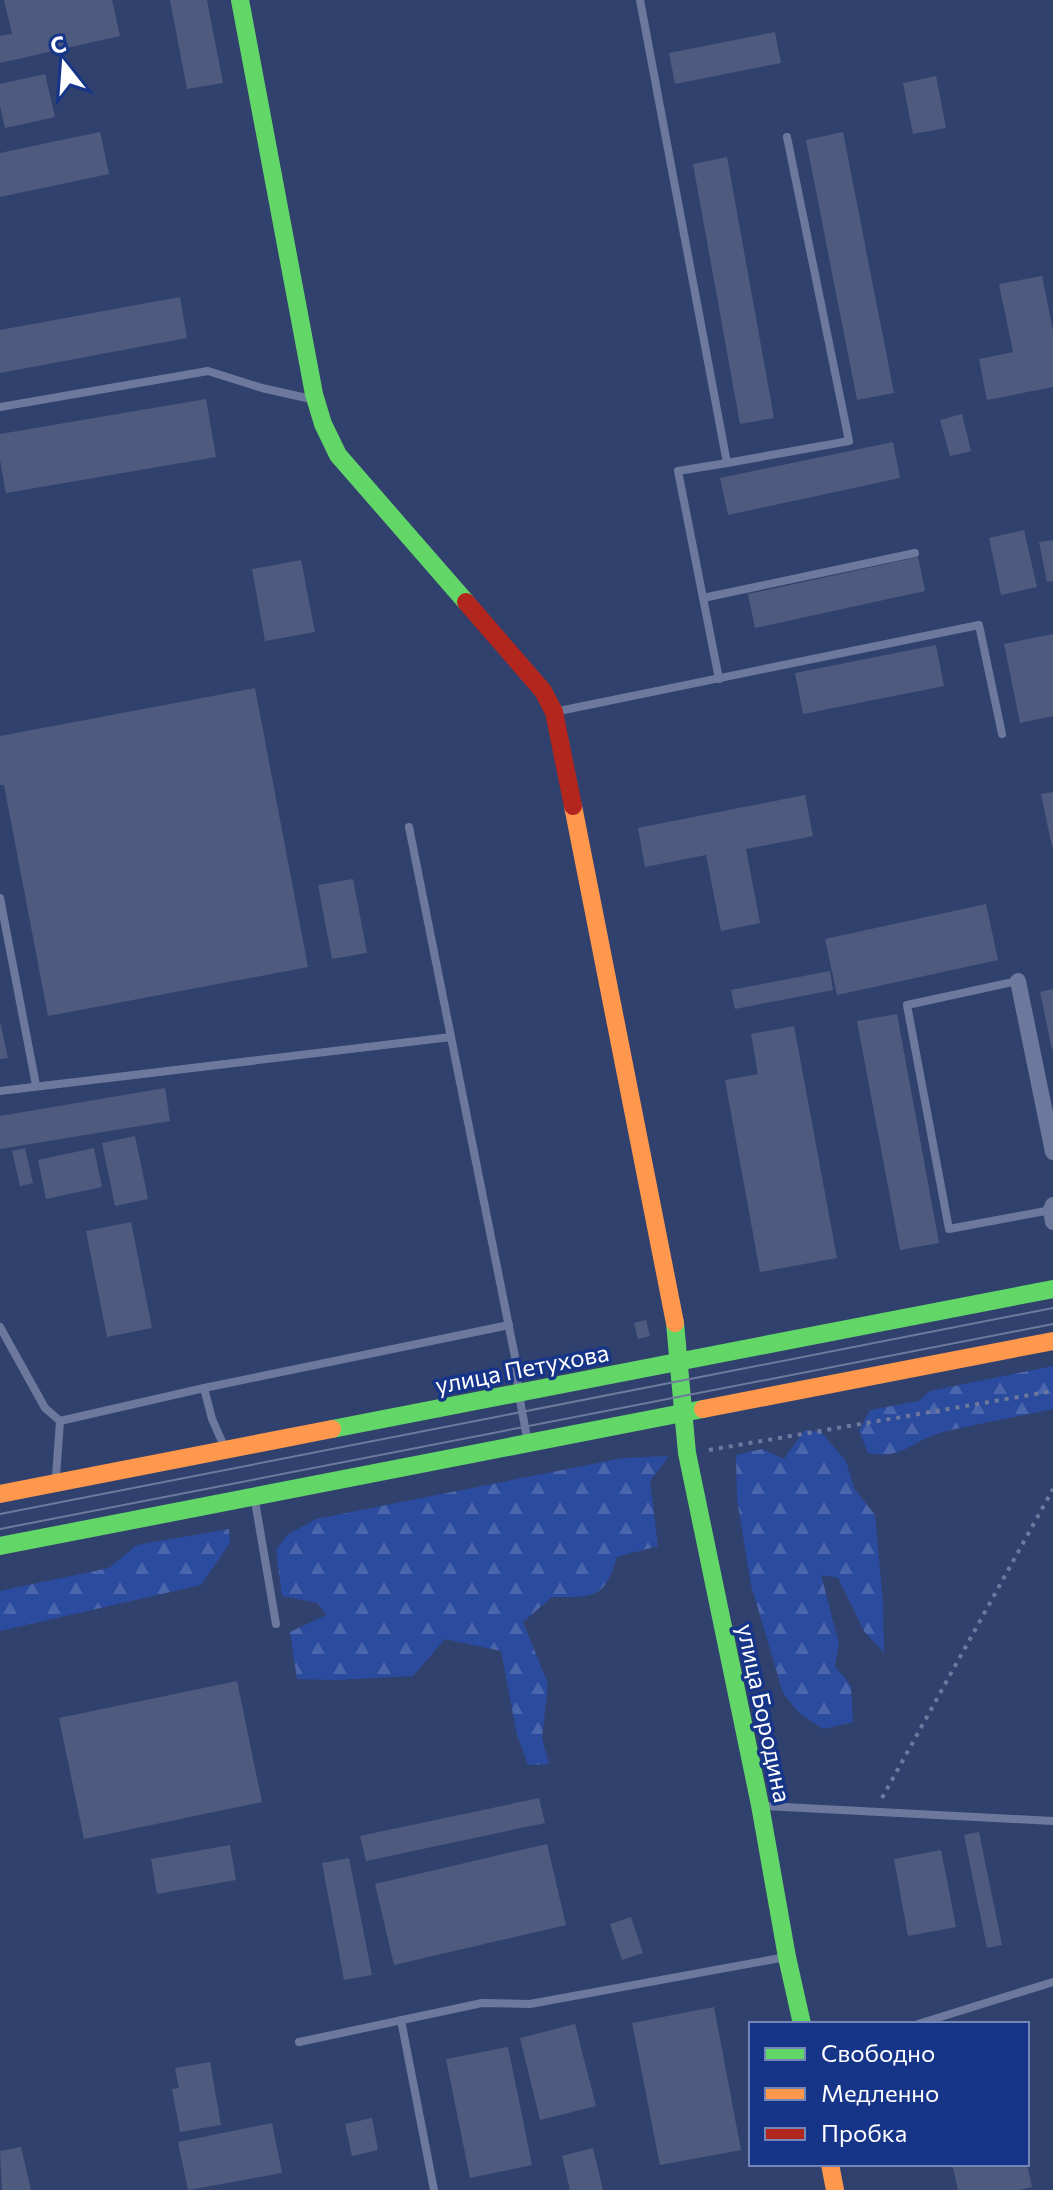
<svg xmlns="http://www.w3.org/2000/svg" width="1053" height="2190" viewBox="0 0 1053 2190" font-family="Commissioner,sans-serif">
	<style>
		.forest { fill: url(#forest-firs) }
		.building { fill: #4e5b7f }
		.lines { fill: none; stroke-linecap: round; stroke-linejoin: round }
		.path { stroke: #6d799c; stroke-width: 4; stroke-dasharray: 4 6; stroke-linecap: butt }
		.lane { stroke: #6d799c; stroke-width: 8 }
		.street { stroke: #6d799c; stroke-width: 16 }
		.fast { stroke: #63d668; stroke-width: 18 }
		.slow { stroke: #ff974d; stroke-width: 18 }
		.jam { stroke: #b3261e; stroke-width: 18 }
		.tram { stroke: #6e7a9b; stroke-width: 2 }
		.labels { text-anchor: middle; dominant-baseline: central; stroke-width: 7; stroke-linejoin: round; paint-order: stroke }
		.street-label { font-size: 24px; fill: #fff; stroke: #173588 }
	</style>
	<defs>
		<pattern id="forest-firs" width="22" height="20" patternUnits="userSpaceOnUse" patternTransform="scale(2)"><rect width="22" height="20" fill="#2b4b9e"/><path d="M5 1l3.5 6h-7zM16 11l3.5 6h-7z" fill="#4b66ad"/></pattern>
	</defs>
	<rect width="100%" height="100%" fill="#31416e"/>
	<!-- forest -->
	<g class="forest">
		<path d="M1053,1366V1409C1017,1417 979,1423 943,1432C914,1439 904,1460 868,1453L859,1431L870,1410L919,1401L930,1391Z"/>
		<path d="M805,1430L821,1432L846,1461L854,1488L875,1515L883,1603L884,1653L864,1631L838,1578L821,1575L839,1644L835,1666L851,1686L853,1722L823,1729L799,1713L783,1693L751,1585L737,1499L736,1455L762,1449L784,1459Z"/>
		<path d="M669,1456L650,1481L658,1546L617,1557C604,1600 593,1597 552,1597L523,1622L548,1684L542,1738L549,1764L528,1765L517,1735L501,1651L445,1639L413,1676L336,1680L297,1679L290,1632L326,1615L318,1603L282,1596L276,1550L287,1535L316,1519L623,1458Z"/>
		<path d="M229,1529L230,1543L201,1585L0,1631V1591L109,1568L137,1545Z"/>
	</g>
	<!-- building -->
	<g class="building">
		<path d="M4,0H112L120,36L0,63V36L12,34Z"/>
		<path d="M170,0H207L223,83L187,89Z"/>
		<path d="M775,32L781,63L675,84L669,53Z"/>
		<path d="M45,74L55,117L5,128L0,105V84Z"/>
		<path d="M936,76L946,128L913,134L903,83Z"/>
		<path d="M100,132L109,174L0,197V153Z"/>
		<path d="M843,132L894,393L857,400L806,140Z"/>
		<path d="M727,157L774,418L740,424L693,164Z"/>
		<path d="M1042,276L1053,331V387L987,400L979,359L1013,352L999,284Z"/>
		<path d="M180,297L187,338L0,373V330Z"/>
		<path d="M206,399L216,457L6,493L0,460V434Z"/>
		<path d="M962,414L971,451L950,456L940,420Z"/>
		<path d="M893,442L900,478L728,515L720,478Z"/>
		<path d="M1024,530L1037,587L1001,595L989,538Z"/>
		<path d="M1053,540V581L1047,582L1039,542Z"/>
		<path d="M918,557L925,591L755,628L748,594Z"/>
		<path d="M301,560L315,632L265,641L252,569Z"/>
		<path d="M1053,634V716L1020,723L1004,644Z"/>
		<path d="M936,645L944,686L803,714L795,673Z"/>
		<path d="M255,688L308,967L48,1016L4,785H0V736Z"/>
		<path d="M1053,792V847H1052L1041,794Z"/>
		<path d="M805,795L813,836L746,849L760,923L721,931L706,855L645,867L638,828Z"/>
		<path d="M353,879L367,953L332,959L318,885Z"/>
		<path d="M986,904L998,960L837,995L825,939Z"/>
		<path d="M830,971L833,990L735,1009L731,990Z"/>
		<path d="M1053,989V1049H1052L1040,992Z"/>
		<path d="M897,1014L939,1243L900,1250L857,1021Z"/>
		<path d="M0,1021L8,1058L0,1059Z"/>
		<path d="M794,1026L837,1258L760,1272L725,1080L758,1074L751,1034Z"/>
		<path d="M165,1088L170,1121L0,1149V1116Z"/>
		<path d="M135,1136L148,1199L115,1206L102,1143Z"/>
		<path d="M25,1148L33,1183L20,1186L12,1151Z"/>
		<path d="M94,1148L102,1187L46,1199L38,1160Z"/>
		<path d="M131,1222L152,1328L107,1337L86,1231Z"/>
		<path d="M646,1320L650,1336L638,1339L634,1323Z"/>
		<path d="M237,1681L262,1802L84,1839L59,1718Z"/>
		<path d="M539,1798L545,1823L366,1861L360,1836Z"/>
		<path d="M979,1832L1002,1945L987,1948L964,1835Z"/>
		<path d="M547,1844L566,1925L394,1965L375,1884Z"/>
		<path d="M230,1845L236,1880L157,1894L151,1859Z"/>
		<path d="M941,1850L956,1927L908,1936L894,1859Z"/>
		<path d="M349,1858L372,1975L344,1980L322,1863Z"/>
		<path d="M631,1917L643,1953L622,1960L610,1924Z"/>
		<path d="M714,2007L741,2150L660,2165L632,2023Z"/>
		<path d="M575,2024L596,2106L540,2120L520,2038Z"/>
		<path d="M508,2047L532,2165L470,2178L446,2059Z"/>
		<path d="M210,2062L221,2125L180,2132L172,2089L179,2088L175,2068Z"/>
		<path d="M372,2118L378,2150L352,2156L345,2124Z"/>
		<path d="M272,2123L282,2173L188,2190L178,2142Z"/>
		<path d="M21,2147L31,2190H2L0,2151Z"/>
		<path d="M593,2148L603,2190H570L562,2156Z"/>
		<path d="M952,2164H1027L1032,2187L1019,2190H958Z"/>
	</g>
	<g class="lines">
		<!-- path -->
		<g class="path">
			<path d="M709,1450L1053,1391"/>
			<path d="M882,1798L1053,1489"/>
		</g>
		<!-- lane -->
		<g class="lane">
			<path d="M640,0L727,463L849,441L787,137"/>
			<path d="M0,407L208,371L262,388L311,399"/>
			<path d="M703,598L915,553"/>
			<path d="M719,679L678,471L727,463"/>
			<path d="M559,711L979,625L1002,734"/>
			<path d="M409,827L516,1362L518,1387"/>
			<path d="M0,898L36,1085"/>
			<path d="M1018,981L907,1005L949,1229L1051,1210"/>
			<path d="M0,1091L451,1037"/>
			<path d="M0,1327L45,1408L60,1421L204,1388L212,1419L224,1446"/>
			<path d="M204,1388L509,1325"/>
			<path d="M520,1400L527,1438"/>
			<path d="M56,1476L60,1421"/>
			<path d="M255,1501L276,1624"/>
			<path d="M765,1806L1053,1821"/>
			<path d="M401,2020L434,2190"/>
			<path d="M918,2024L1053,1982"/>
			<path d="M299,2042L482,2003L530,2004L786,1957"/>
		</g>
		<!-- street -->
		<g class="street">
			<path d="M1018,981L1053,1152"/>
			<path d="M1053,1205L1051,1210L1053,1222"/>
		</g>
		<!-- fast -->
		<g class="fast">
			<path d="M240,0L314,394L323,424L338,455L466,602"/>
			<path d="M675,1323L687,1453L760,1805L787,1957L802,2024"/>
			<path d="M332,1429L1053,1289"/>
			<path d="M0,1546L703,1409"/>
		</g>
		<!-- slow -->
		<g class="slow">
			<path d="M573,806L675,1323"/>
			<path d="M703,1409L1053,1341"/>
			<path d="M0,1494L332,1429"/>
			<path d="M830,2164L835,2190"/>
		</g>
		<!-- jam -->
		<path class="jam" d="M466,602L543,691L554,712L573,806"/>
		<!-- tram -->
		<g class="tram">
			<path d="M0,1514L1053,1308"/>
			<path d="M0,1529L1053,1324"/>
		</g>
	</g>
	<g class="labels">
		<!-- street labels -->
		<g class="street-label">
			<text transform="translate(522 1368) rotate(-11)">улица Петухова</text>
			<text transform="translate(765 1713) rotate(78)">улица Бородина</text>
		</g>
	</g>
	<!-- legend -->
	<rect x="749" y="2022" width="280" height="144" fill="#173588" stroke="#7486b8" stroke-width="2"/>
	<rect x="765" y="2048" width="40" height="12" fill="#63d668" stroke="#7486b8" stroke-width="2"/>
	<text x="821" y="2062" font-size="24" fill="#ffffff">Свободно</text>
	<rect x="765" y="2088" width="40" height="12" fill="#ff974d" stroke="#7486b8" stroke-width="2"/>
	<text x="821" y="2102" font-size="24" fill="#ffffff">Медленно</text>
	<rect x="765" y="2128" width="40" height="12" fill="#b3261e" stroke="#7486b8" stroke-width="2"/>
	<text x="821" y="2142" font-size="24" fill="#ffffff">Пробка</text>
	<!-- north arrow -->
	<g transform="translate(64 64) rotate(343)" stroke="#173588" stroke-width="6" paint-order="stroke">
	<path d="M0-6L14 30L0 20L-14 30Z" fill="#ffffff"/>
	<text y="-12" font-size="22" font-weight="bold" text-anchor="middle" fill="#ffffff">С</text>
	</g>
</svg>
